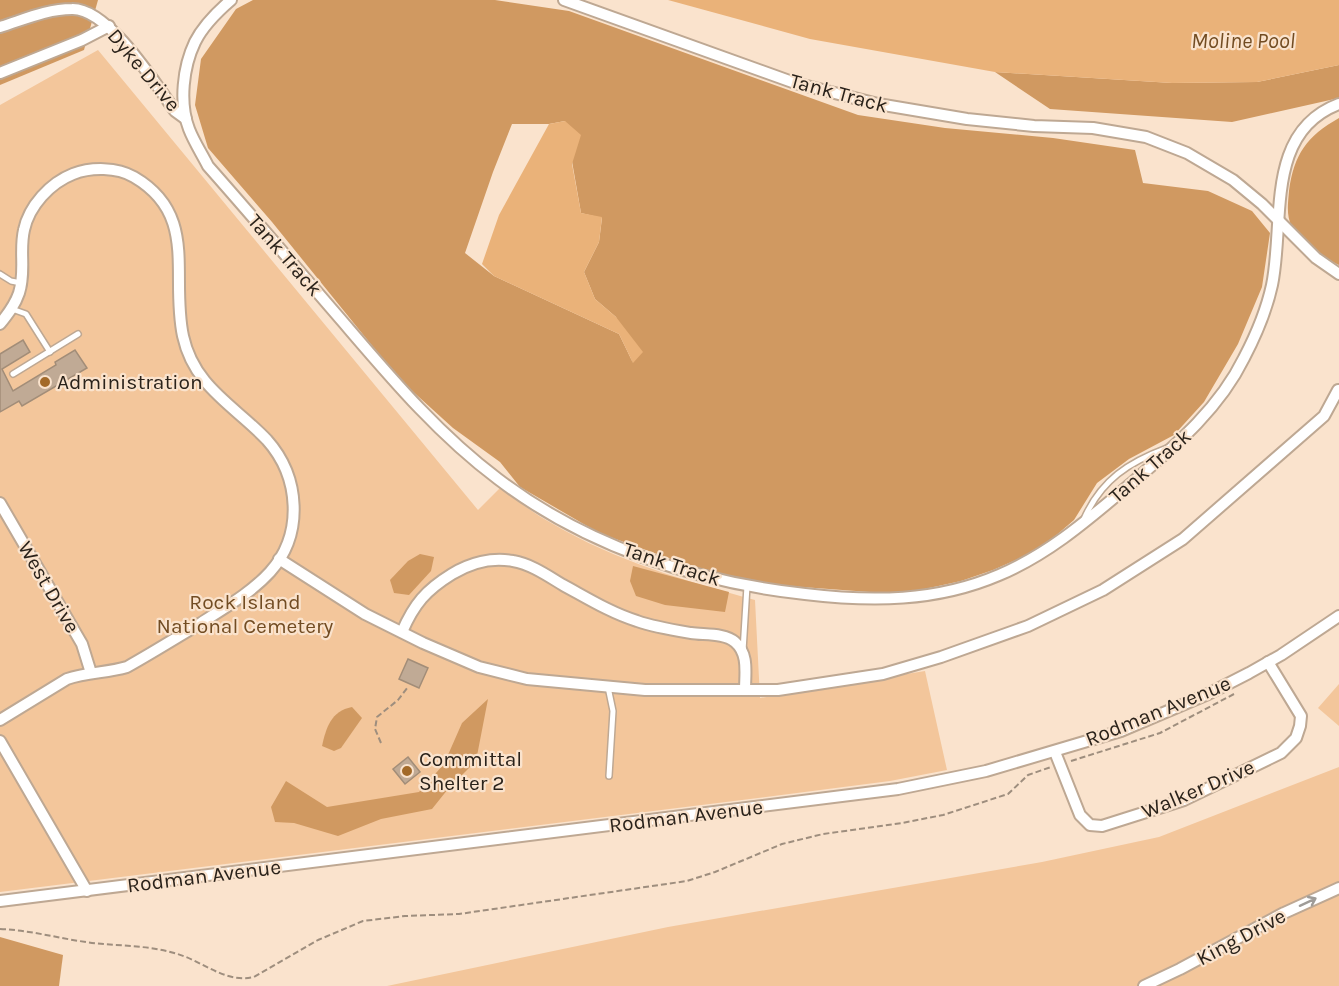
<svg xmlns="http://www.w3.org/2000/svg" width="1339" height="986" viewBox="0 0 1339 986" font-family="Karla,sans-serif">
	<style>
		.green { fill: #f3c69b }
		.forest { fill: #d09961; fill-rule: evenodd }
		.water { fill: #eab279 }
		.building { fill: #c0aa95; stroke: #a28d78; stroke-width: 1.5 }
		.lines { fill: none; stroke-linecap: round; stroke-linejoin: round }
		.lane-casing { stroke: #bea893; stroke-width: 8 }
		.street-casing { stroke: #bea893; stroke-width: 14 }
		.path { stroke: #9e8e7e; stroke-width: 2; stroke-dasharray: 6 3; stroke-linecap: butt }
		.lane { stroke: #fff; stroke-width: 5 }
		.street { stroke: #fff; stroke-width: 10 }
		.oneway { stroke: #9f9c98 }
		.poi-dot { fill: #a36a29; stroke: #fae3cd; stroke-width: 2 }
		.labels { text-anchor: middle; dominant-baseline: central; stroke-width: 4.5; stroke-linejoin: round; paint-order: stroke }
		.street-label { font-size: 21px; fill: #2a221a; stroke: #fae3cd }
		.poi-label { font-size: 21px; fill: #2a221a; stroke: #fae3cd; text-anchor: start }
		.park-label { font-size: 21px; fill: #724c22; stroke: #fae3cd }
		.water-label { font-size: 22px; font-style: italic; fill: #724c22; stroke: #fae3cd }
	</style>
	<rect width="100%" height="100%" fill="#fae3cd"/>
	<!-- green -->
	<g class="green">
		<path d="M98,50L478,510L500,488C517,500 534,514 553,524C616,561 686,581 755,600L760,698L925,671L947,770L890,781L750,799L0,892V105Z"/>
		<path d="M1339,684V726L1318,708Z"/>
		<path d="M1339,767V986H387L668,927L1042,862L1159,837Z"/>
	</g>
	<!-- forest -->
	<g class="forest">
		<path d="M0,0H98L84,50L0,85Z"/>
		<path d="M253,0H495L569,11L858,115L945,128L1053,138L1135,150L1143,183L1208,191L1252,211L1270,233L1262,287L1238,344L1204,402L1174,435L1129,459L1097,483L1074,520L1053,538L1027,555L993,570L961,581L920,590L883,593L775,585L715,575L599,533L520,487L500,462L453,428L399,379L272,222L208,148L195,105L201,59L236,9ZM565,121L581,213L602,218L599,242L584,272L595,299L616,317L633,363L619,334L494,276L465,253L493,172L512,124H549Z"/>
		<path d="M1339,65V98L1232,122L1050,109L995,72L1172,83L1257,82Z"/>
		<path d="M1339,118V265C1322,257 1302,244 1292,227C1286,216 1288,203 1289,191C1294,154 1307,136 1339,118Z"/>
		<path d="M420,554L434,557L431,571L409,595L394,593L390,580L408,561Z"/>
		<path d="M633,566L729,592L725,612L665,605L636,596L630,581Z"/>
		<path d="M488,699L476,761L448,789L432,809L381,819L338,836L294,823L275,822L271,807L286,781L327,807L419,792L444,764L462,723Z"/>
		<path d="M352,707L362,718L341,748L334,751L322,746C326,728 331,711 352,707Z"/>
		<path d="M0,937L63,955L59,986H0Z"/>
	</g>
	<!-- water -->
	<g class="water">
		<path d="M668,0H1339V65L1257,82L1172,83L995,72L810,39Z"/>
		<path d="M565,121L581,135L572,164L581,213L602,217L599,242L584,272L595,299L616,317L643,352L633,363L619,334L494,276L482,264L499,215L549,124Z"/>
	</g>
	<!-- building -->
	<g class="building">
		<path d="M23,340L30,352L2,369L13,391L56,365L55,362L75,350L87,368L22,406L19,401L0,412V354Z"/>
		<path d="M408,659L428,668L419,688L399,679Z"/>
		<path d="M408,757L420,772L405,784L393,769Z"/>
	</g>
	<g class="lines">
		<!-- lane casing -->
		<g class="lane-casing">
			<g id="lane">
				<path d="M0,274L11,281L21,283"/>
				<path d="M12,309L26,314L50,352"/>
				<path d="M13,374L78,334"/>
				<path d="M1084,519C1101,480 1129,462 1167,448"/>
				<path d="M743,651L747,586"/>
				<path d="M608,687L613,711L609,776"/>
			</g>
		</g>
		<!-- street casing -->
		<g class="street-casing">
			<g id="street">
				<path d="M231,0C217,12 203,26 195,42C183,67 179,103 189,129C194,142 202,154 208,166C254,218 298,270 343,322C391,378 438,434 498,479C586,546 695,582 805,594C871,602 936,602 999,575C1051,553 1091,517 1134,481C1176,445 1219,409 1244,358C1255,337 1267,308 1272,285C1285,223 1264,132 1339,104"/>
				<path d="M564,0L795,83L878,104L967,119L1034,126L1093,128L1146,137L1187,153L1233,180L1262,204L1316,258L1339,274"/>
				<path d="M0,27C23,20 47,9 72,9C108,8 155,83 175,111L186,119"/>
				<path d="M0,73L82,40L109,26"/>
				<path d="M0,324C8,314 15,305 19,293C26,271 19,251 24,230C29,206 50,183 73,174C91,167 117,167 134,177C199,215 170,275 183,336C194,387 235,406 267,440C300,477 304,534 270,572C251,593 224,608 201,623C176,638 152,653 127,667C107,673 87,672 67,679L0,720"/>
				<path d="M0,503L82,644L91,673"/>
				<path d="M279,559L365,614L423,643L479,667L527,679L645,690H778L883,674L941,657L1028,626L1103,590L1183,539L1324,416L1338,390"/>
				<path d="M402,632C414,604 426,590 452,574C470,563 492,557 513,561C531,564 548,576 563,585C587,598 611,613 637,621C654,627 673,630 691,633C704,635 725,633 735,642C749,654 745,673 745,690"/>
				<path d="M0,741L87,891"/>
				<path d="M1055,752L1080,815L1090,825L1102,826L1184,800L1281,753L1296,738L1300,726L1301,716L1268,662"/>
				<path d="M0,901L898,789L986,771L1121,731L1208,694L1249,673L1281,655L1339,616"/>
				<path d="M1144,986L1180,969L1284,913L1339,888"/>
			</g>
		</g>
		<!-- path -->
		<g class="path">
			<path d="M381,743L375,729L377,717L398,700L408,687"/>
			<path d="M1071,761L1160,733L1234,694"/>
			<path d="M0,929C29,930 57,938 86,942C120,947 153,944 186,957C208,966 229,983 254,977L318,940L363,921L405,916L459,914L687,881L715,872L782,844L823,834L902,823L943,815L1008,794L1028,775L1051,767"/>
		</g>
		<!-- lane -->
		<use href="#lane" class="lane"/>
		<!-- street -->
		<use href="#street" class="street"/>
	</g>
	<!-- one-way arrows -->
	<defs><path id="oneway-shaft" d="M-6 0H5M1.5-3L5.5 0L1.5 3" fill="none" stroke-width="1.6" stroke-linecap="round" stroke-linejoin="round" transform="scale(1.5)"/></defs>
	<use class="oneway" href="#oneway-shaft" transform="translate(1308 902) rotate(-25)"/>
	<!-- markers -->
	<g class="poi-dot">
		<circle cx="45" cy="382" r="6"/>
		<circle cx="407" cy="771" r="6"/>
	</g>
	<g class="labels">
		<!-- street labels -->
		<g class="street-label">
			<text transform="translate(144 70) rotate(50)">Dyke Drive</text>
			<text transform="translate(839 93) rotate(15)">Tank Track</text>
			<text transform="translate(285 255) rotate(49)">Tank Track</text>
			<text transform="translate(1150 466) rotate(-41)">Tank Track</text>
			<text transform="translate(672 564) rotate(18)">Tank Track</text>
			<text transform="translate(49 587) rotate(60)">West Drive</text>
			<text transform="translate(1158 711) rotate(-22)">Rodman Avenue</text>
			<text transform="translate(1198 789) rotate(-23)">Walker Drive</text>
			<text transform="translate(686 816) rotate(-7)">Rodman Avenue</text>
			<text transform="translate(204 876) rotate(-7)">Rodman Avenue</text>
			<text transform="translate(1241 937) rotate(-28)">King Drive</text>
		</g>
		<!-- poi labels -->
		<g class="poi-label">
			<text x="57" y="382">Administration</text>
			<text x="419" y="759">Committal<tspan x="419" dy="24">Shelter 2</tspan></text>
		</g>
		<!-- park labels -->
		<g class="park-label">
			<text x="245" y="602">Rock Island<tspan x="245" dy="24">National Cemetery</tspan></text>
		</g>
		<!-- water labels -->
		<g class="water-label">
			<text x="1243" y="41">Moline Pool</text>
		</g>
	</g>
</svg>
